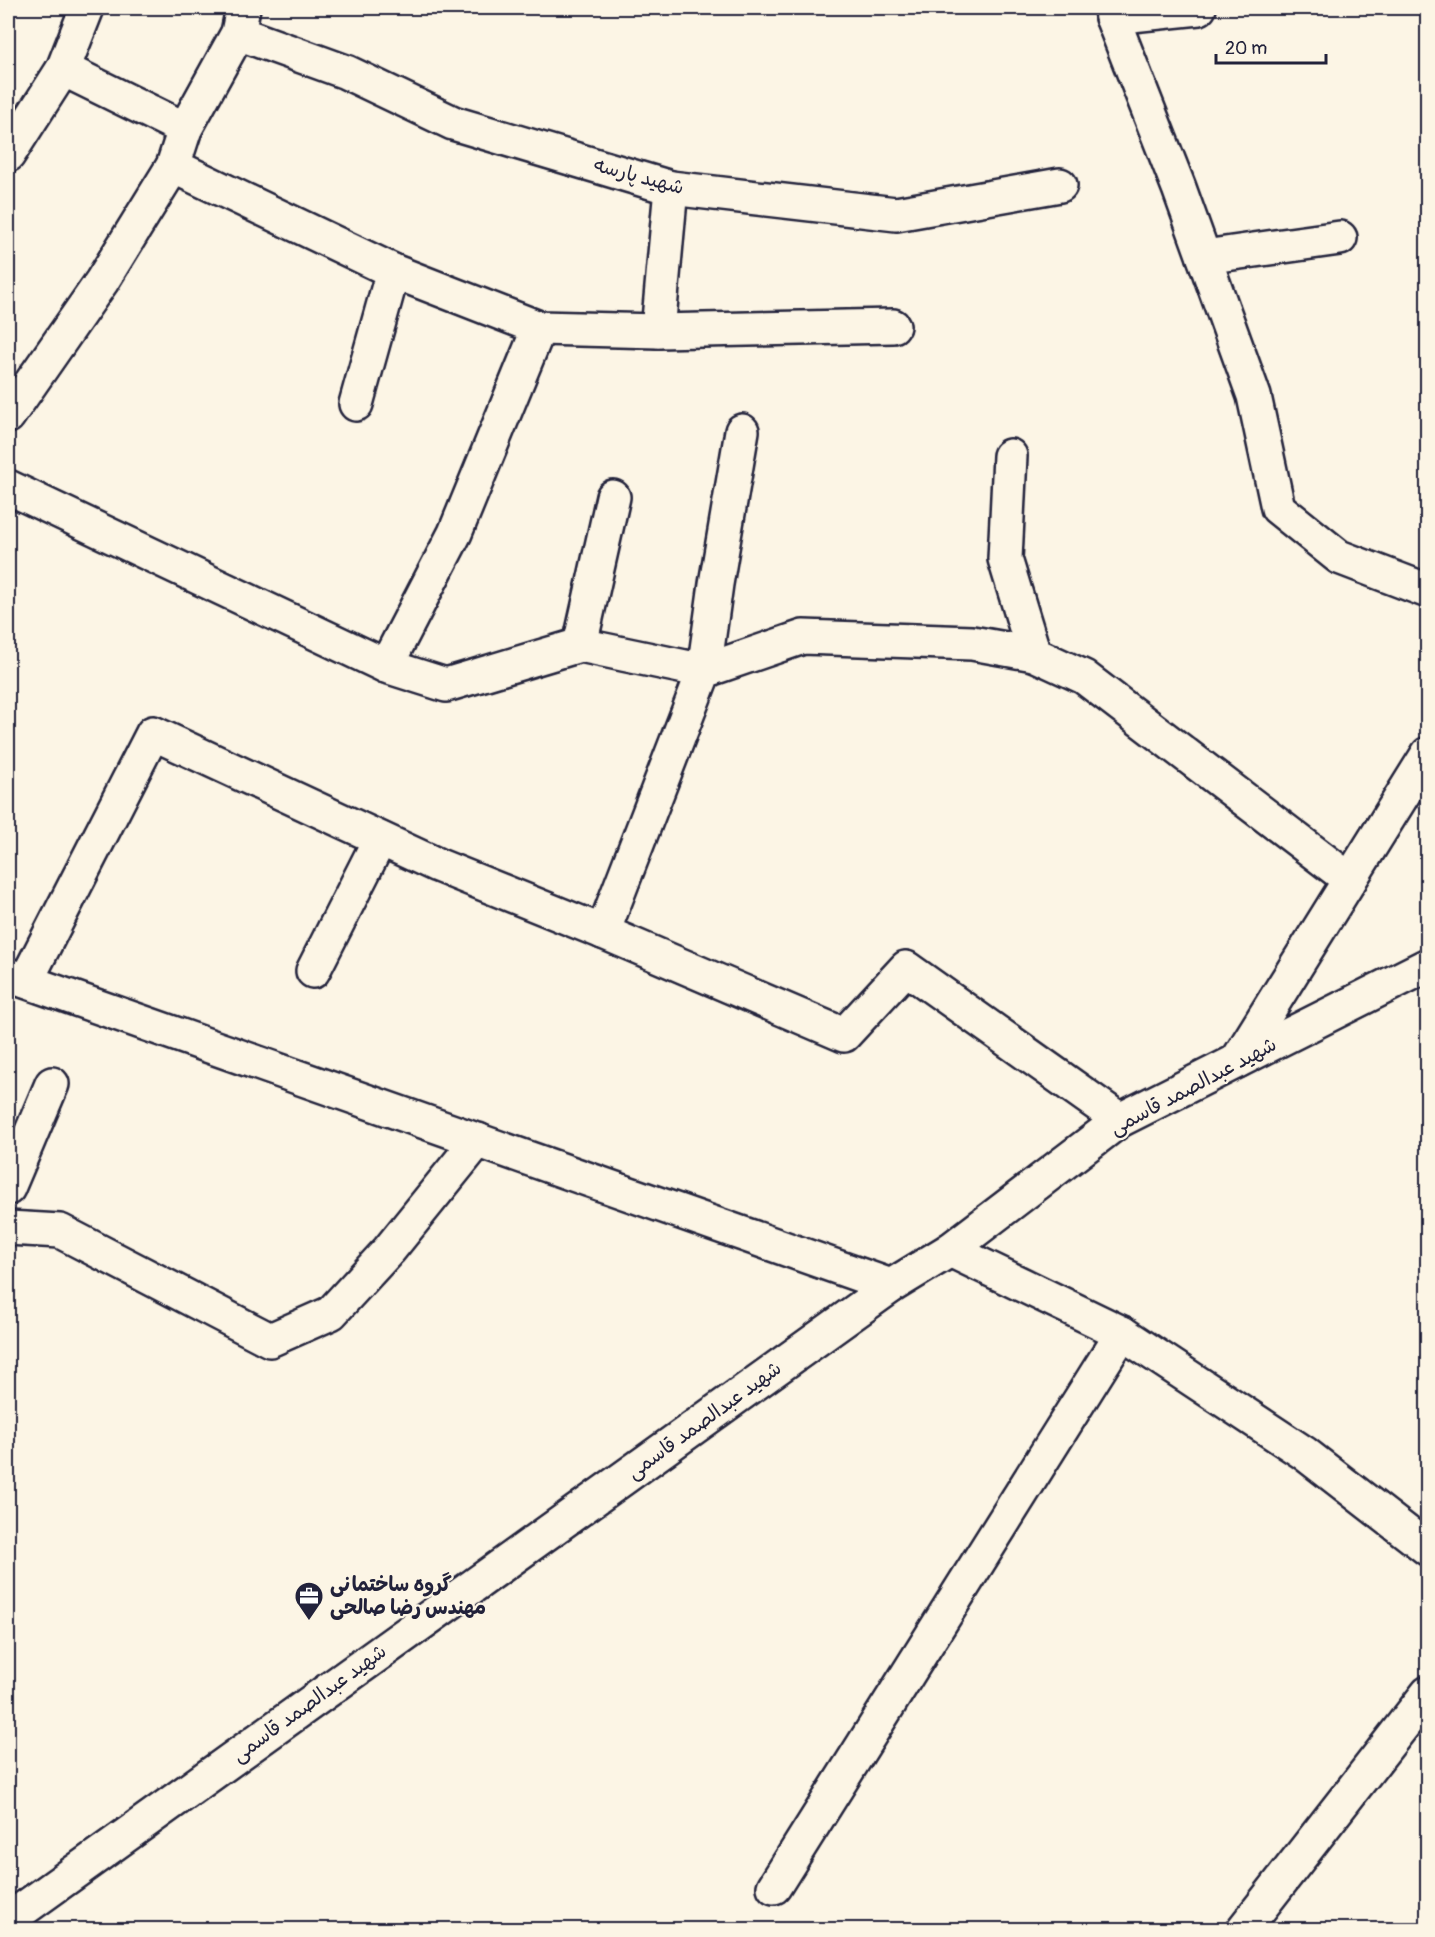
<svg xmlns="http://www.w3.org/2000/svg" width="1435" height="1937" viewBox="0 0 1435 1937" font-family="Pangolin,'Playpen Sans Arabic',sans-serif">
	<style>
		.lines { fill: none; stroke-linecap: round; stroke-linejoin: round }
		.street-casing { stroke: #22223b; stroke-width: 38 }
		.secondary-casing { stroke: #22223b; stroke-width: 38 }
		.street { stroke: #fcf5e5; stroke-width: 33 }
		.secondary { stroke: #fcf5e5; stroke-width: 33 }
		.labels { text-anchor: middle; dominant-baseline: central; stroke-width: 4.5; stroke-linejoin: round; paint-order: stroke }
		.street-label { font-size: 20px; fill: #22223b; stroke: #fcf5e5 }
		.poi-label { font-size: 20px; font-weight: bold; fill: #22223b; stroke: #fcf5e5; text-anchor: start }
	</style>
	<rect width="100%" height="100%" fill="#fcf5e5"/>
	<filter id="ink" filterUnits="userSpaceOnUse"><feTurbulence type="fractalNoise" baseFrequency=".0167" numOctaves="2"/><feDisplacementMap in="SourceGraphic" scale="12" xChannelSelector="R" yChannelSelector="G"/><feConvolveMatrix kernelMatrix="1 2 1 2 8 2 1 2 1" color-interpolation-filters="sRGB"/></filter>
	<g filter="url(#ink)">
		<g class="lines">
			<!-- street casing -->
			<g class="street-casing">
				<g id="street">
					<path d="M1111,8L1112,17L1179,188L1254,396L1278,508L1339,557L1428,591"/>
					<path d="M1112,17L1199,8"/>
					<path d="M238,33L346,72L453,123L671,188L896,214L1060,185"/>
					<path d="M63,69L185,129"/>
					<path d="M8,155L63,69L87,8"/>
					<path d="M173,166L393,271L539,328L658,331L671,188"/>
					<path d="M1204,257L1340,238"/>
					<path d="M658,331L893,326"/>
					<path d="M356,404L393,271"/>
					<path d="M8,416L102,281L173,166L185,129L238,33L243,8"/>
					<path d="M1010,456L1005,559L1034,654"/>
					<path d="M8,487L386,666L446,685L580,645L704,671L803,637L972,643L1034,654L1084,677L1350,880"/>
					<path d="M580,645L613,497"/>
					<path d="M386,666L455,533L539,328"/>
					<path d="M603,932L704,671L716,584L742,431"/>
					<path d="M313,971L380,839"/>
					<path d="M8,975L891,1286"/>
					<path d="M26,981L153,733L437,865L603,932L844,1035L906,968L1120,1120"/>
					<path d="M1237,1061L1428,754"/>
					<path d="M8,1188L52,1084"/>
					<path d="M8,1228L60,1231L270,1340L331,1313L389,1250L478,1140"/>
					<path d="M950,1250L1122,1333L1304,1453L1428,1549"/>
					<path d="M774,1887L1122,1333"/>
					<path d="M1243,1930L1428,1693"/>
				</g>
			</g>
			<!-- secondary casing -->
			<g class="secondary-casing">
				<path id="secondary" d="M8,1920L891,1286L950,1250L1120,1120L1428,965"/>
			</g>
			<!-- street -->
			<use href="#street" class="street"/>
			<!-- secondary -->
			<use href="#secondary" class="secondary"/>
		</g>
	</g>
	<!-- icons -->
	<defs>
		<g id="office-pin" transform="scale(1.5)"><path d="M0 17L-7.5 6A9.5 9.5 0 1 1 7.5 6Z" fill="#22223b" stroke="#fcf5e5"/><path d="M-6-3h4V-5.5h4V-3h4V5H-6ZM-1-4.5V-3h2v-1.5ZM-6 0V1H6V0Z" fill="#fff"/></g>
	</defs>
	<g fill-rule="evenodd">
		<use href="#office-pin" x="309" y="1596"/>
	</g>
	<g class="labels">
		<!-- street labels -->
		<g class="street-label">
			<text transform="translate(639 176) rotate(15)">شهید پارسه</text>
			<text transform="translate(1193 1086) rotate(-28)">شهید عبدالصمد قاسمی</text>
			<text transform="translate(704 1420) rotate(-36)">شهید عبدالصمد قاسمی</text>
			<text transform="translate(309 1703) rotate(-36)">شهید عبدالصمد قاسمی</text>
		</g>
		<!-- poi labels -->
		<g class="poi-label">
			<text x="330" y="1584">گروه ساختمانی<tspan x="330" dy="23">مهندس رضا صالحی</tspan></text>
		</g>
	</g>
	<!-- margin -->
	<rect width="1435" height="1937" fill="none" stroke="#fcf5e5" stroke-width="30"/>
	<rect x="15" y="15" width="1405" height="1907" fill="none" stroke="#22223b" stroke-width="2" filter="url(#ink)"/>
	<!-- scale -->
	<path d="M1216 54v9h110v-9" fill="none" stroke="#22223b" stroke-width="3"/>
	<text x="1225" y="54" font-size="18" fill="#22223b" stroke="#fcf5e5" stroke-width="4.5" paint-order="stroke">20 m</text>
</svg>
